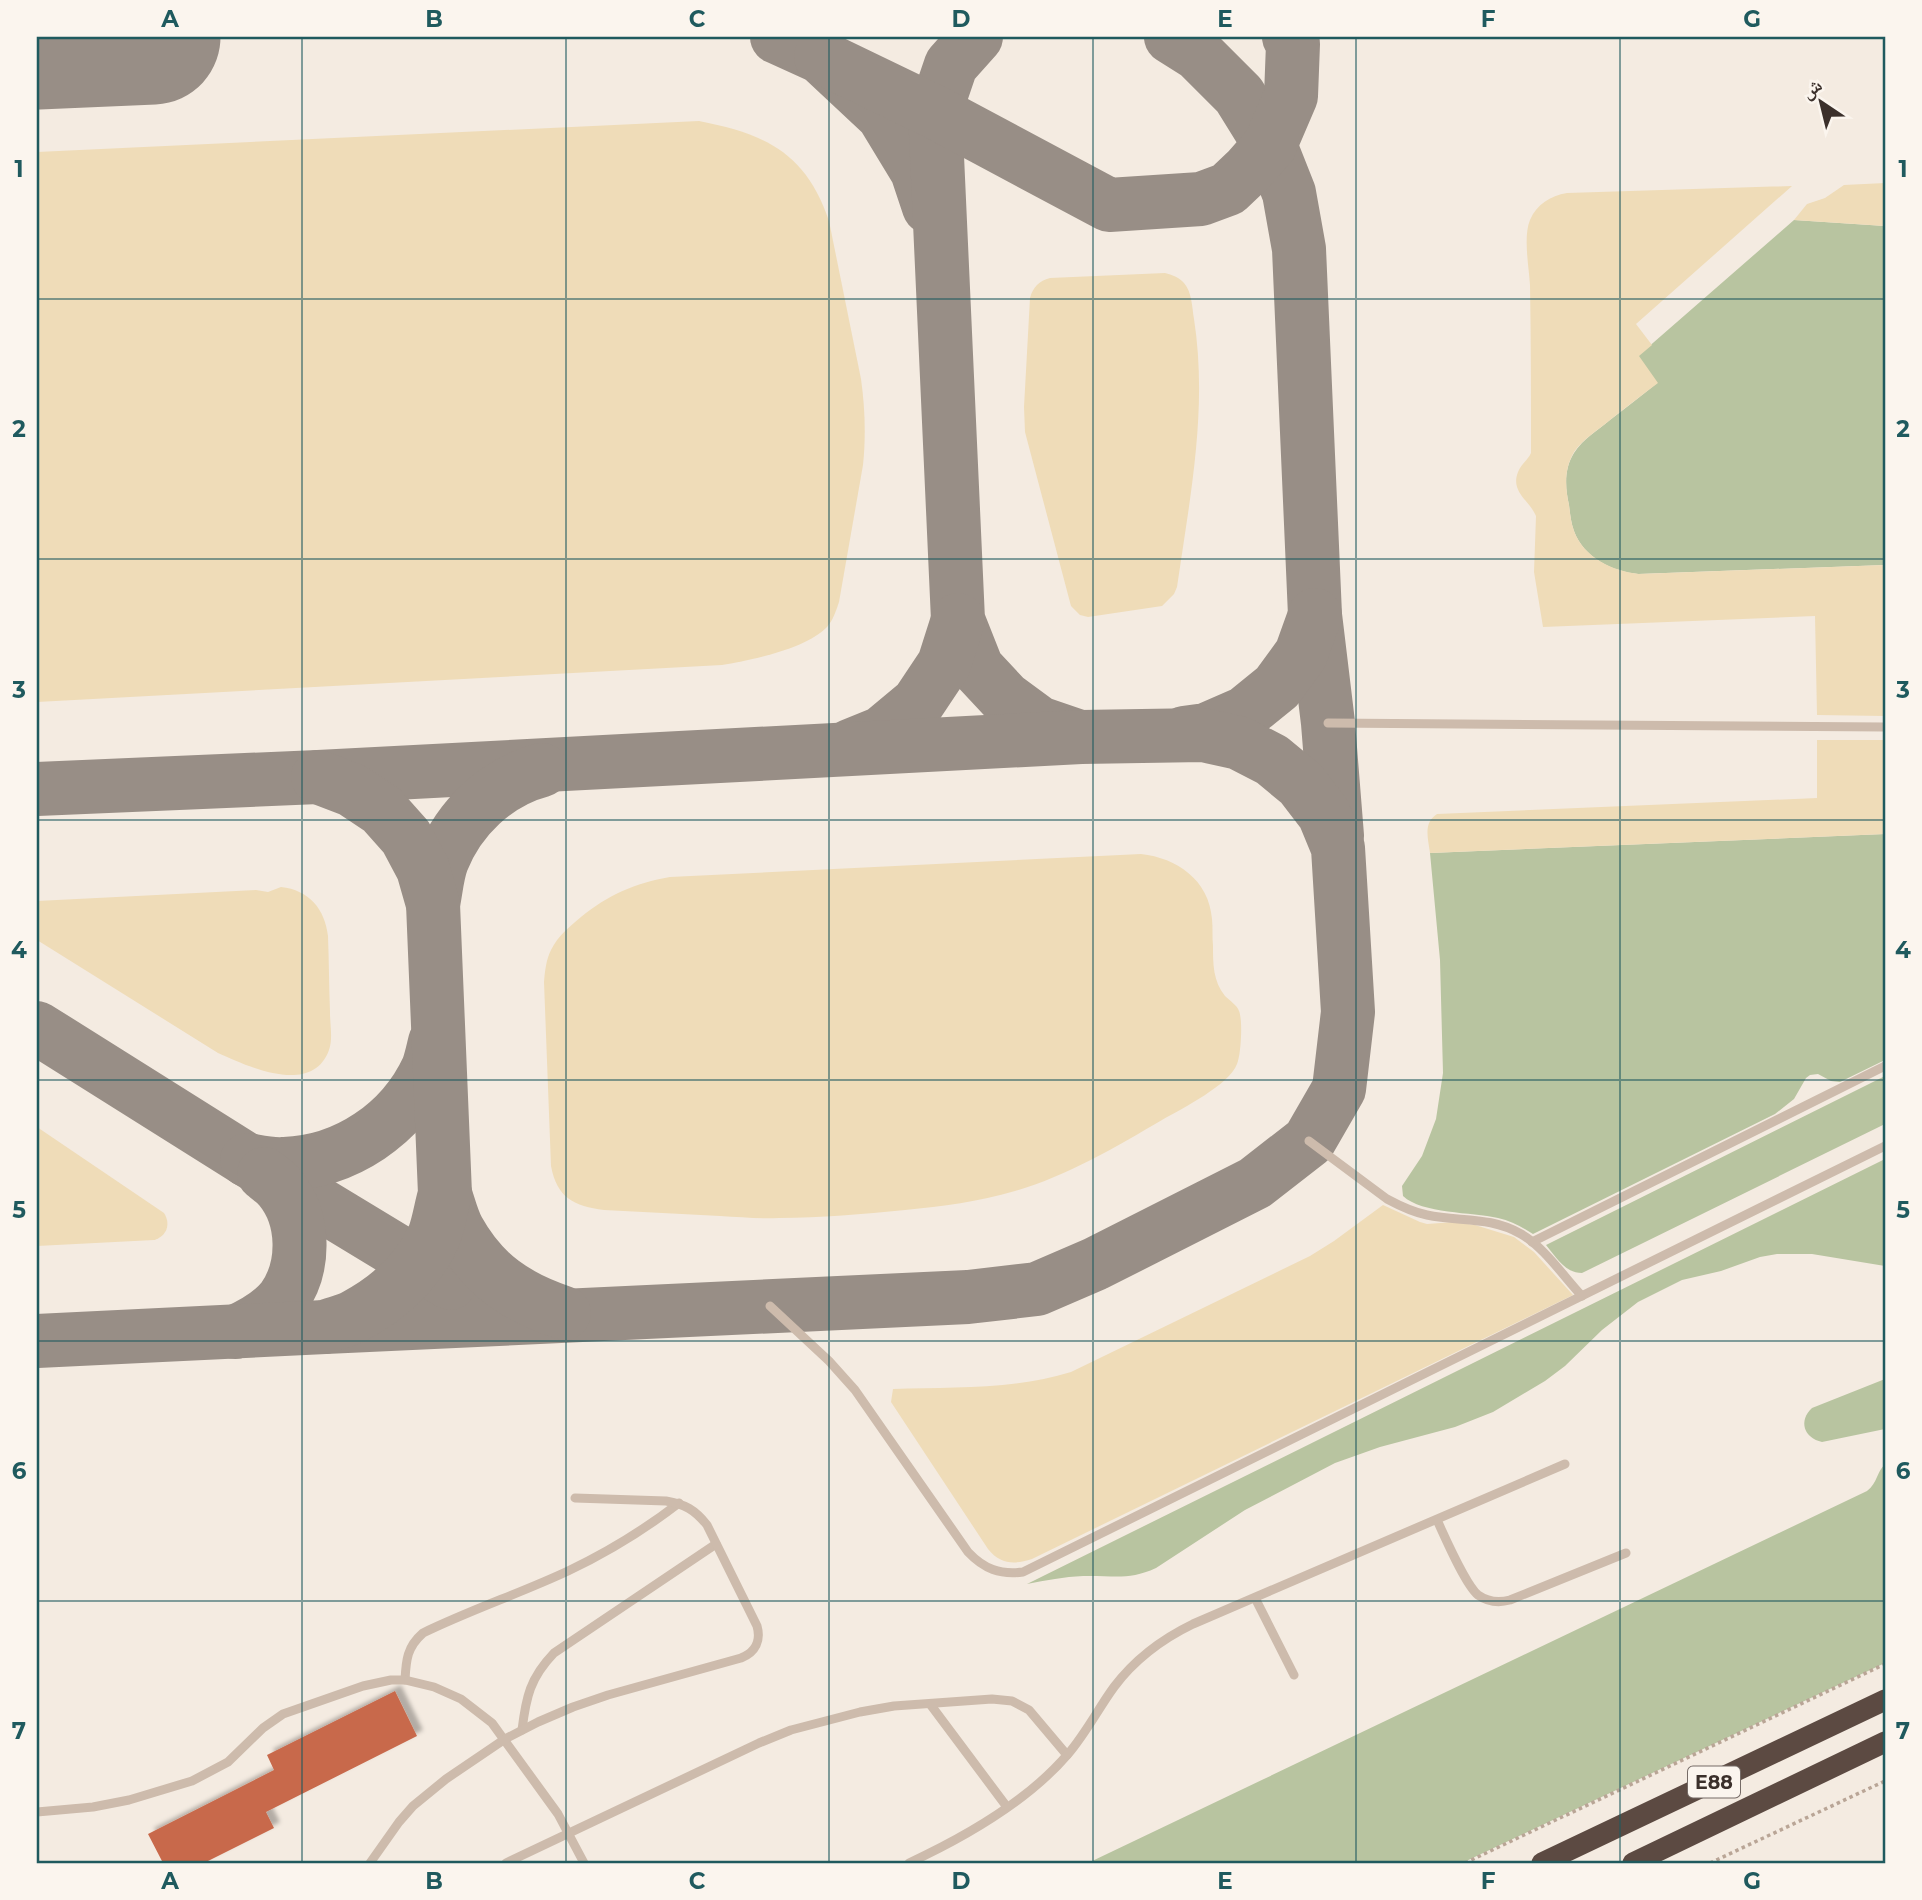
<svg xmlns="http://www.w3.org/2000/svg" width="1922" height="1900" viewBox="0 0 1922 1900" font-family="Montserrat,'Noto Naskh Arabic',sans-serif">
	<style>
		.green { fill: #b8c4a0 }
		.sand { fill: #efdcb8 }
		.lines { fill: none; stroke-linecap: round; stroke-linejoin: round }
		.taxiway { stroke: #988e86; stroke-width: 54 }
		.runway { stroke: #988e86; stroke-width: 135 }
		.building { fill: #c8694b; filter: url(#shadow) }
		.path { stroke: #b9a596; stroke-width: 3.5; stroke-dasharray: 3.5 3.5; stroke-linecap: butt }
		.lane { stroke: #cdbbac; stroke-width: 9 }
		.highway { stroke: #5c4a42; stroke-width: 21 }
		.grid { fill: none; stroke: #1f5a5e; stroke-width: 2; stroke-opacity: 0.55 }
		.labels { text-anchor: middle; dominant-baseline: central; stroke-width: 5; stroke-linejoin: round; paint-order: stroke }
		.shield { fill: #fbf5ee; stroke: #756b66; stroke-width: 2 }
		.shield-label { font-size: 19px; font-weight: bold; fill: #3b302b }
		.neatline { fill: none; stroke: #1f5a5e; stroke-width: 2.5 }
		.grid-label { font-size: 23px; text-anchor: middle; font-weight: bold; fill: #1f5a5e }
	</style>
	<defs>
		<filter id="shadow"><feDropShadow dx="6" dy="-6" stdDeviation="2" flood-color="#0004"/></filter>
	</defs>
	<rect width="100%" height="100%" fill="#f4ebe1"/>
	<!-- green -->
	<g class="green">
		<path d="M1794,220L1885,226V565L1638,574C1612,571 1584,558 1574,531C1571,523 1570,513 1569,505C1565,487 1564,469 1574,453C1583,439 1598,430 1610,420C1626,408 1642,395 1657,383L1638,356Z"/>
		<path d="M1885,834V1060L1840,1082L1831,1081L1818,1074L1810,1075L1806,1078L1794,1099L1775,1114L1533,1234C1522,1227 1511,1221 1498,1218C1472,1212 1422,1214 1403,1196L1402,1186L1422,1156L1436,1119L1443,1073L1440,960L1430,853Z"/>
		<path d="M1885,1076V1124L1582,1273C1565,1273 1556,1257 1546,1245Z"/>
		<path d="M1885,1159V1266L1812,1254H1777L1760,1257L1721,1271L1682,1280L1638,1302L1602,1330L1565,1366L1545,1381L1493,1412L1455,1427L1380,1447L1335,1463L1245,1510L1156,1568C1128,1581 1112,1575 1083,1576C1064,1577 1046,1580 1027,1584Z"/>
		<path d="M1885,1379V1429L1822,1442C1804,1438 1798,1421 1812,1408Z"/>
		<path d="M1885,1464V1663L1462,1863H1088L1867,1491C1878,1482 1876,1473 1885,1464Z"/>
	</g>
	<!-- sand -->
	<g class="sand">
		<path d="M699,121C766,134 806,153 829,221L861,379C865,408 866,436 863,465L839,602C836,611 833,620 827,627C806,649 751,660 722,665L37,702V152Z"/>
		<path d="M1885,183V226L1794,220L1807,204L1825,198L1844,185Z"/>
		<path d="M1792,186L1636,324L1652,345L1639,356L1658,383C1642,395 1626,407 1610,420C1598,430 1583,439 1574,452C1564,469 1565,487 1569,505C1570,513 1571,523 1574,531C1584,558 1613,571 1639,574L1885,565V716L1817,715L1815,616L1543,627L1534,572L1536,516C1530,501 1510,492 1518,472C1521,464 1528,460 1531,453C1531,397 1531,341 1530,285C1529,267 1523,237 1530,220C1537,204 1550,196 1567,193Z"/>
		<path d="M1165,273C1172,275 1179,277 1184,283C1192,292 1192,307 1194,319C1208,409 1190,497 1177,587L1174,594L1162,606L1088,617L1080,615L1071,606L1025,432L1024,407L1030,298C1033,287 1039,281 1050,278Z"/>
		<path d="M1817,740H1885V834L1430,853C1428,838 1423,823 1437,814L1817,798Z"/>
		<path d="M1141,854C1177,858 1209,880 1212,919C1213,928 1212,937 1213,946C1213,964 1213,981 1225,996C1230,1001 1237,1005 1239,1011C1243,1020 1241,1055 1237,1064C1229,1085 1183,1108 1162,1120C1116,1147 1067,1176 1015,1191C978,1202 943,1206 905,1210C863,1214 821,1218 779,1218C759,1219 740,1217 720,1216C682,1214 643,1212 604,1210C574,1206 557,1198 551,1166L544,982C545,971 546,960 551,950C558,936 569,927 581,917C608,895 635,883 670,877Z"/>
		<path d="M281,887C309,890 325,909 328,936C329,962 329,987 330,1012C330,1025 333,1039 329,1050C312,1097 247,1066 218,1053L37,940V901L256,890L268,892Z"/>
		<path d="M37,1127L164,1213C171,1224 167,1236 154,1240L37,1246Z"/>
		<path d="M1383,1205L1420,1222L1427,1224L1454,1222L1475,1225L1514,1237L1534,1252L1573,1295L1032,1559C1014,1565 1000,1564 988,1549L891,1402L893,1389C952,1387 1014,1390 1071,1372L1310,1256L1334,1241Z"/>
	</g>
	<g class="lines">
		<!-- taxiway -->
		<g class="taxiway">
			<path d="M777,37L821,57L883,115L917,171L929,207"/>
			<path d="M976,37L951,65L935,112L958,620L977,668L1005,698L1039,723L1077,736"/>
			<path d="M1171,37L1198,54L1239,95L1270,145L1289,193L1299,249L1315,615L1328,723L1337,836"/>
			<path d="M821,57L935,112L1109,205L1201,199L1228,189L1248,170L1270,145L1291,96L1293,44L1289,37"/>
			<path d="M1184,733L1206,730L1245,713L1277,687L1301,654L1315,615"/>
			<path d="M850,746L882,733L918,703L944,664L958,620"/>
			<path d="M37,789L318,777L1081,737L1203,735L1239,743L1272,760L1301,784L1324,814L1338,848L1348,1012L1339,1089L1309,1141L1255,1183L1095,1264L1037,1289L968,1297L325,1327"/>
			<path d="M433,904C436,890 437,874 442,861C459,818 496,782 542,770"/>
			<path d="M37,1028L247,1160L450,1283"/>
			<path d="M247,1160C259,1162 272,1165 284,1164C346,1162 402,1124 428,1068C431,1060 433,1050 435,1042"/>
			<path d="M445,1194C449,1206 452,1219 458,1230C483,1275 516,1297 564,1313"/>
			<path d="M235,1332C253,1324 270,1315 283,1299C306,1267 305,1218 280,1188C276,1183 269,1178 264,1174"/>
			<path d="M37,1341L325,1327C335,1323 346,1321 355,1316C389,1298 418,1271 434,1236C439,1223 441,1207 445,1194L433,904L423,869L406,837L382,810L352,790L318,777"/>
		</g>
		<!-- runway -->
		<path class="runway" d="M37,42L153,37"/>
	</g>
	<!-- building -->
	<path class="building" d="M395,1691L417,1736L266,1812L274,1828L204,1863H163L148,1834L274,1770L267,1755Z"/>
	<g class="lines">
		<!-- path -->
		<g class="path">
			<path d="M1465,1863L1885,1664"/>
			<path d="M1710,1863L1885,1781"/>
		</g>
		<!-- lane -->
		<g class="lane">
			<path d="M1328,723L1885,727"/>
			<path d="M1309,1141L1387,1199C1400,1206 1412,1212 1427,1215C1460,1222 1490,1216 1521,1234C1544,1247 1564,1277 1582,1296"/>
			<path d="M1532,1242L1885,1066"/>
			<path d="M770,1306L829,1361L855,1390L968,1552C984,1569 1000,1575 1023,1572L1885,1146"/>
			<path d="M1437,1520C1445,1537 1465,1584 1478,1595C1488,1602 1499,1603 1510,1600L1626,1553"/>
			<path d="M1255,1598L1294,1675"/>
			<path d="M405,1680C406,1660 407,1647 423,1633C470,1610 521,1593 568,1571C608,1552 644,1530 679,1503"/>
			<path d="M930,1704L1007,1807"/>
			<path d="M522,1730C526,1697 530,1678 554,1653L716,1544"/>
			<path d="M37,1812L93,1807L129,1800L192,1781L228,1762L263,1728L283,1714L363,1686L391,1680H405L434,1687L461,1699L492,1723L558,1814L584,1863"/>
			<path d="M370,1863L399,1822L413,1806L446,1779L505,1739L538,1722L573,1707L608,1695L741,1658C756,1652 761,1640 757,1626L707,1525C695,1510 685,1504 666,1501L575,1498"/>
			<path d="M506,1863L759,1743L791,1730L860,1712L894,1706L992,1699L1012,1701L1029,1710L1067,1755"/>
			<path d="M909,1863C965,1837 1028,1801 1068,1754C1086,1733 1098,1709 1114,1687C1135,1659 1162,1639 1193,1624L1565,1464"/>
		</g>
		<!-- highway -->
		<g class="highway">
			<path d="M1542,1863L1885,1700"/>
			<path d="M1633,1863L1885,1742"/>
		</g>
	</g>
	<!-- grid -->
	<path class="grid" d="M302,37V1863M566,37V1863M829,37V1863M1093,37V1863M1356,37V1863M1620,37V1863M37,299H1885M37,559H1885M37,820H1885M37,1080H1885M37,1341H1885M37,1601H1885"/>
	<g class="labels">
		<!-- shield labels -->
		<rect class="shield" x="1688" y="1766.5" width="52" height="31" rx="5"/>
		<g class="shield-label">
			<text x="1714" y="1782">E88</text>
		</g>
	</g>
	<!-- border -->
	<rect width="1922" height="1900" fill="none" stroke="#fbf5ee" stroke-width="77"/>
	<!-- north arrow -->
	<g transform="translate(1821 102) rotate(325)" stroke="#fbf5ee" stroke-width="5" paint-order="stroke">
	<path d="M0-5L12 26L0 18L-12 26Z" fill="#3b302b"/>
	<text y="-10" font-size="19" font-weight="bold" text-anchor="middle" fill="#3b302b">ش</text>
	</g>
	<rect x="38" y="38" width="1846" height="1824" class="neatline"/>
	<g class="grid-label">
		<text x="170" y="27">A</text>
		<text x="434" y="27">B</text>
		<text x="697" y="27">C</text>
		<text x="961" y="27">D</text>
		<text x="1225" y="27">E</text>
		<text x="1488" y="27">F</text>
		<text x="1752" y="27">G</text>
		<text x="19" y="177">1</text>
		<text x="1903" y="177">1</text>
		<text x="19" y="437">2</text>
		<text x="1903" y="437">2</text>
		<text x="19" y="698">3</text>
		<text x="1903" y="698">3</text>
		<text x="19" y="958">4</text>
		<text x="1903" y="958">4</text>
		<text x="19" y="1218">5</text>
		<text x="1903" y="1218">5</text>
		<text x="19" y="1479">6</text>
		<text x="1903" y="1479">6</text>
		<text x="19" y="1739">7</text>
		<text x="1903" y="1739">7</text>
		<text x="170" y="1889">A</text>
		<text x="434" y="1889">B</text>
		<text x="697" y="1889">C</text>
		<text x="961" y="1889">D</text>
		<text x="1225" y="1889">E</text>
		<text x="1488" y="1889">F</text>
		<text x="1752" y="1889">G</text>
	</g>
</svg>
